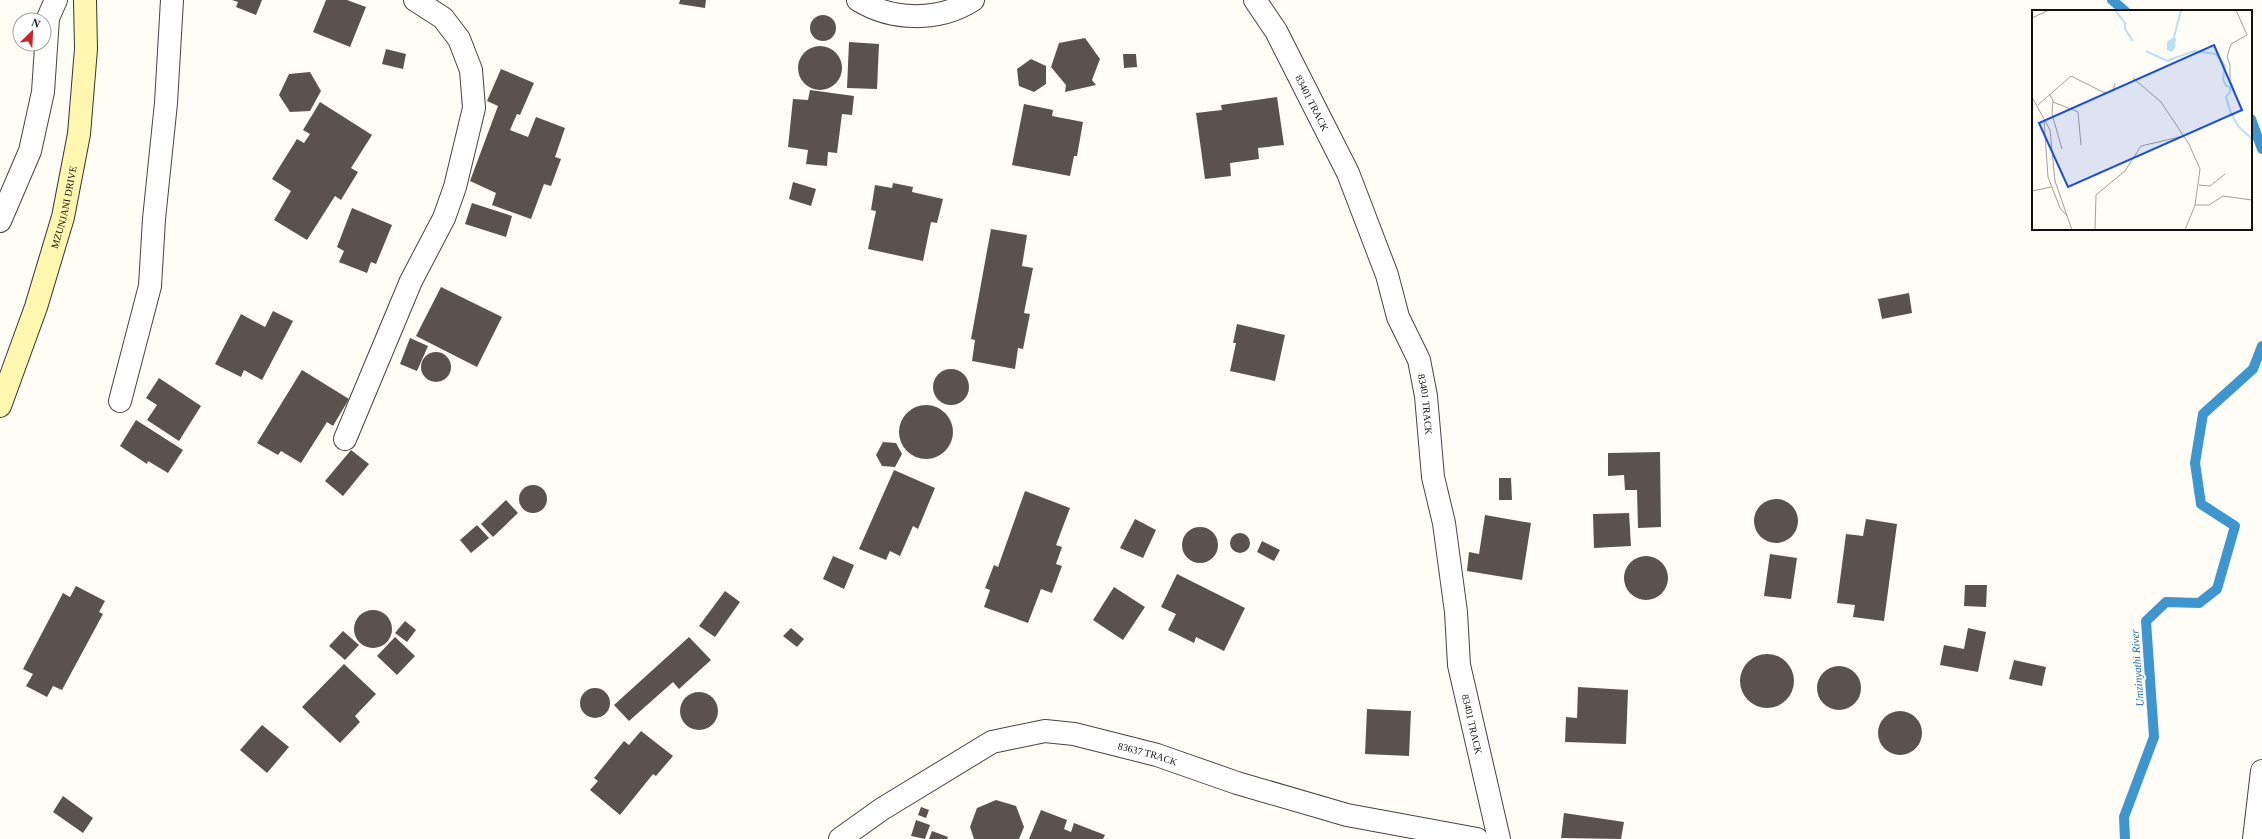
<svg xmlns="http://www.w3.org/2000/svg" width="2262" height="839" viewBox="0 0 2262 839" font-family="'Times New Roman',serif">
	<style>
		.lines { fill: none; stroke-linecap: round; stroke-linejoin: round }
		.stream { stroke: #3f96cf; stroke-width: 10 }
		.building { fill: #5a524d }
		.street-casing { stroke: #444; stroke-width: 24 }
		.secondary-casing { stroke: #333; stroke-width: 24 }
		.street { stroke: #fff; stroke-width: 22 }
		.secondary { stroke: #fff6b0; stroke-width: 22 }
		.labels { text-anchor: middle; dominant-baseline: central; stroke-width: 4; stroke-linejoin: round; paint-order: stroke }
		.street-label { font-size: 10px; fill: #111; stroke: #fff }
		.water-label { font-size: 11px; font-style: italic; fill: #1768a6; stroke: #fff }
		.inset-river { fill: none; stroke: #b9e0f7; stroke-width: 2 }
		.inset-road { fill: none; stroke: #a09f9a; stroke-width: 1 }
		.view { fill: #1d4ed8; fill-opacity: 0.15; stroke: #1d4ed8; stroke-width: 2 }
		.inset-edge { fill: none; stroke: #111; stroke-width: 2 }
	</style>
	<rect width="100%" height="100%" fill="#fffdf5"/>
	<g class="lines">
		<!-- stream -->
		<g class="stream">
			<path d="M2112,0L2125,11"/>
			<path d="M2251,119L2262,149"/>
			<path d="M2125,839L2124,817L2154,737L2146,621L2166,602L2199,603L2217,589L2235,526L2201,504L2195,463L2203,414L2253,369L2262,346"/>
		</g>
	</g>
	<!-- building -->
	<g class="building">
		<path d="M232,0H262L256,15L236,7L238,2Z"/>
		<path d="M326,0H347L366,7L350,47L313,32Z"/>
		<path d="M680,0H706L705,8L679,4Z"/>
		<circle cx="823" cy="28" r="13"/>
		<path d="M1085,38L1100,59L1092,80L1096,85L1065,92L1066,85L1051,67L1059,43Z"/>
		<path d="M849,42L879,44L877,89L847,88Z"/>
		<circle cx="820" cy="68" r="22"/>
		<path d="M386,49L406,54L403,69L382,64Z"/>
		<path d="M1123,54H1136L1137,67L1124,68Z"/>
		<path d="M1031,59L1046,66V84L1034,92L1019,86L1017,69Z"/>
		<path d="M501,69L534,83L520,115L517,114L510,130L528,137L536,117L565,128L555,157L561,159L551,186L544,184L531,219L492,205L496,193L470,181L498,106L487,101Z"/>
		<path d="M310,72L321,91L310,111L290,112L279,95L289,74Z"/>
		<path d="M810,90L854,96L852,115L842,114L837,153L828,152L827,166L806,164L808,150L788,147L793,99L808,100Z"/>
		<path d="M1277,97L1284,145L1258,148L1259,159L1230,163L1231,176L1205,179L1196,113L1222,110L1221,105Z"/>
		<path d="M320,102L372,135L351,168L358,172L341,200L335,196L307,240L274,220L291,191L272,179L297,139L304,143L310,134L303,130Z"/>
		<path d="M1024,104L1053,110L1052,116L1083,122L1077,156H1074L1070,176L1012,165Z"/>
		<path d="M793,182L816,189L811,206L789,199Z"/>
		<path d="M893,183L913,187L912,192L943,199L937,223L931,222L923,261L868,249L876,211L871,210L875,185L892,188Z"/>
		<path d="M472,203L512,216L506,237L465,224Z"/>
		<path d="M352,208L392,225L376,264L371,262L367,273L339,262L344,251L337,247Z"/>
		<path d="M991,229L1027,235L1022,266L1033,268L1024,313L1030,314L1023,349L1018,348L1015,369L972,361L975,340L971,339Z"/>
		<path d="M441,287L502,317L477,367L416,336Z"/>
		<path d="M1909,293L1912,313L1882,319L1878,299Z"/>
		<path d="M273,311L293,321L262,380L244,370L241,377L215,364L241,314L265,327Z"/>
		<path d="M1237,324L1285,335L1275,381L1230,371L1236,343H1233Z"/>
		<path d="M410,338L428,346L417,371L400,364Z"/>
		<circle cx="436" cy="367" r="15"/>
		<circle cx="951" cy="387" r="18"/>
		<path d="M302,370L349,399L333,426L327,422L301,463L281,451L278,455L257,443Z"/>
		<path d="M159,378L201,406L179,441L147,420L157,405L146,398Z"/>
		<circle cx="926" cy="432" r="27"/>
		<path d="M136,420L183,450L168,473L148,461L147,464L120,446Z"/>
		<path d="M883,442L896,443L902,454L895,467L882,466L876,455Z"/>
		<path d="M351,450L369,464L343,496L325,481Z"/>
		<path d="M1660,452L1661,527L1638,528L1637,490H1625L1624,475L1608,476V453Z"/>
		<path d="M894,470L935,488L918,529L913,526L900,556L890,551L886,560L859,549Z"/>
		<path d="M1499,478H1511L1512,500H1499Z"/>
		<circle cx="533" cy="499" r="14"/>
		<path d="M1025,491L1070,508L1056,545L1062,547L1056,564L1062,566L1052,593L1041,589L1028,623L984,607L990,590L985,588L994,565L998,567Z"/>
		<circle cx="1776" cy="521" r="22"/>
		<path d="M506,500L518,513L493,537L481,524Z"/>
		<path d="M1629,513L1631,546L1594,548L1593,514Z"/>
		<path d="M1485,515L1531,523L1522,580L1467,571L1469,552L1479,554Z"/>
		<path d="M1135,519L1156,530L1143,558L1120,548Z"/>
		<path d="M1866,519L1897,524L1884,621L1853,617L1855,605L1837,603L1846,534L1863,536Z"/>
		<path d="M477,525L489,538L471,553L460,540Z"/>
		<circle cx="1200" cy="545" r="18"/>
		<circle cx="1240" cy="543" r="10"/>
		<path d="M1262,541L1280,550L1274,561L1257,552Z"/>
		<path d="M1770,554L1797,558L1791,599L1764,596Z"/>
		<path d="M833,556L854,565L844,589L823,579Z"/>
		<circle cx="1646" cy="578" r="22"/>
		<path d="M1177,574L1245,608L1224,651L1196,637L1194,643L1168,630L1176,614L1161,607Z"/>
		<path d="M1965,585H1987L1986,607L1964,606Z"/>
		<path d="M76,586L105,601L99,612L103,614L62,690L53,686L47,697L26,686L33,674L23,669L63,593L70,597Z"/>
		<path d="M1114,587L1145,607L1123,640L1093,620Z"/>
		<path d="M725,591L740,602L715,637L699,626Z"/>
		<circle cx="373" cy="629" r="19"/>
		<path d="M405,621L416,630L407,642L395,633Z"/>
		<path d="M791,628L804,639L797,647L783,636Z"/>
		<path d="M1968,628L1986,632L1978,672L1940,665L1944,645L1964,649Z"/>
		<path d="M343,631L359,645L345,660L329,646Z"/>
		<path d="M395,637L415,656L397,675L377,656Z"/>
		<path d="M689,637L711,660L679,689L673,682L629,721L614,705Z"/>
		<circle cx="1767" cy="681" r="27"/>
		<path d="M2014,660L2046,667L2042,686L2009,679Z"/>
		<path d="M344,664L376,694L355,716L360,722L340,743L302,707Z"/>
		<circle cx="1839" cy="688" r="22"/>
		<path d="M1578,687L1628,690L1626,744L1565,742L1566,717L1577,718Z"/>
		<circle cx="595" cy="703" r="15"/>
		<circle cx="699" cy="711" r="19"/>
		<path d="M1367,709L1411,711L1409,756L1365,754Z"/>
		<circle cx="1900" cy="733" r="22"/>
		<path d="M262,725L289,747L267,773L240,750Z"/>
		<path d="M641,731L673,756L656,776L653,774L620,815L590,790L598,781L594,778L624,741L629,745Z"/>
		<path d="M63,796L93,818L83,833L53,812Z"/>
		<path d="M996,800L1016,806L1024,827L1019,839H974L970,827L977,808Z"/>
		<path d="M921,807L929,810L926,818L918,815Z"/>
		<path d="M1041,810L1067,820L1064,829L1071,832L1074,823L1105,835L1103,839H1029Z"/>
		<path d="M1564,813L1624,822L1621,839L1561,838Z"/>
		<path d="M916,820L930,825L925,839L911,836Z"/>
		<path d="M932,831L948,837L947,839H929Z"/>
	</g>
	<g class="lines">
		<!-- street casing -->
		<g class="street-casing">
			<g id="street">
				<path d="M858,0C892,21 939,22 973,0"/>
				<path id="s1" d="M1255,0L1276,31L1348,173L1387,275L1398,317L1419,360L1426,396L1433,477L1444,523L1456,612L1459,665L1499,839"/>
				<path d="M0,221L30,151L43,92L48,18L56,0"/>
				<path d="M120,401L150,286L154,219L166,103L172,0"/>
				<path d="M345,439L411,281L444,218L455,187L474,108L471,70L459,39L443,18L415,0"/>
				<path id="s2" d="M840,839L882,809L992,742L1045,731L1074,734L1157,755L1237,783L1347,815L1477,839"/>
				<path d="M2254,839L2262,771"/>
			</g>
		</g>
		<!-- secondary casing -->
		<g class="secondary-casing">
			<g id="secondary">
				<path id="s3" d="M0,406L36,307L63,217L79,134L86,49L85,0"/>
			</g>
		</g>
		<!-- street -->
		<use href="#street" class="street"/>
		<!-- secondary -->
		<use href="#secondary" class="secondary"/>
	</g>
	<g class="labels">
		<!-- street labels -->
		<g class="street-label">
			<text stroke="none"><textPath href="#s1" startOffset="118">83401 TRACK</textPath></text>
			<text stroke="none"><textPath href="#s3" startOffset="209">MZUNJANI DRIVE</textPath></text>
			<text stroke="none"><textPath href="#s1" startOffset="442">83401 TRACK</textPath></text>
			<text stroke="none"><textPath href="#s1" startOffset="766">83401 TRACK</textPath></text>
			<text stroke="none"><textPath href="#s2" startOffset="340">83637 TRACK</textPath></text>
		</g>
		<!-- water labels -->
		<g class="water-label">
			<text transform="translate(2137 668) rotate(-94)">Umzinyathi River</text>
		</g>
	</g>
	<!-- overview -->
	<g transform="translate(2032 10)">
		<rect width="220" height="220" fill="#fffdf5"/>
		<path d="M141,27L144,28L143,38L140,42L135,40V32Z" fill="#b9e0f7"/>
		<path class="inset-river" d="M83,0L93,13V19L101,31M142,27L149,0M114,41L135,51L162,41L184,44L193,55L191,69L194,76L198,77V82L194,87L199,103L206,116L220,129"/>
		<path class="inset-road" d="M204,0L215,25L199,34L195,47L198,55V70L210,102M0,8L17,0M101,68L129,92L157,134L168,159L163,195L153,220M17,84L21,90L20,104L30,139M0,87L18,120L23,171L40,220M21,92L46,102L49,135M6,95L39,66L73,83L81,81L83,73M12,110L16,167L28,198L35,206M167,175L178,176L193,164M0,181L19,177M163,195H177L191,186L220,190M63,220L64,185L93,161L109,136L152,126"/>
		<path class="view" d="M182,35L210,100L36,177L7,113Z"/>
		<rect width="220" height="220" class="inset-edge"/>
	</g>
	<!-- north arrow -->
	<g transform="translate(32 32) rotate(24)"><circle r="19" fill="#ffffff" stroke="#a0a0a0"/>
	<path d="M0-3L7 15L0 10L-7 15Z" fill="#c4262e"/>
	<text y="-6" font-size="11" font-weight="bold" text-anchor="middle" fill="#111111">N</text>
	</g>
</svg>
